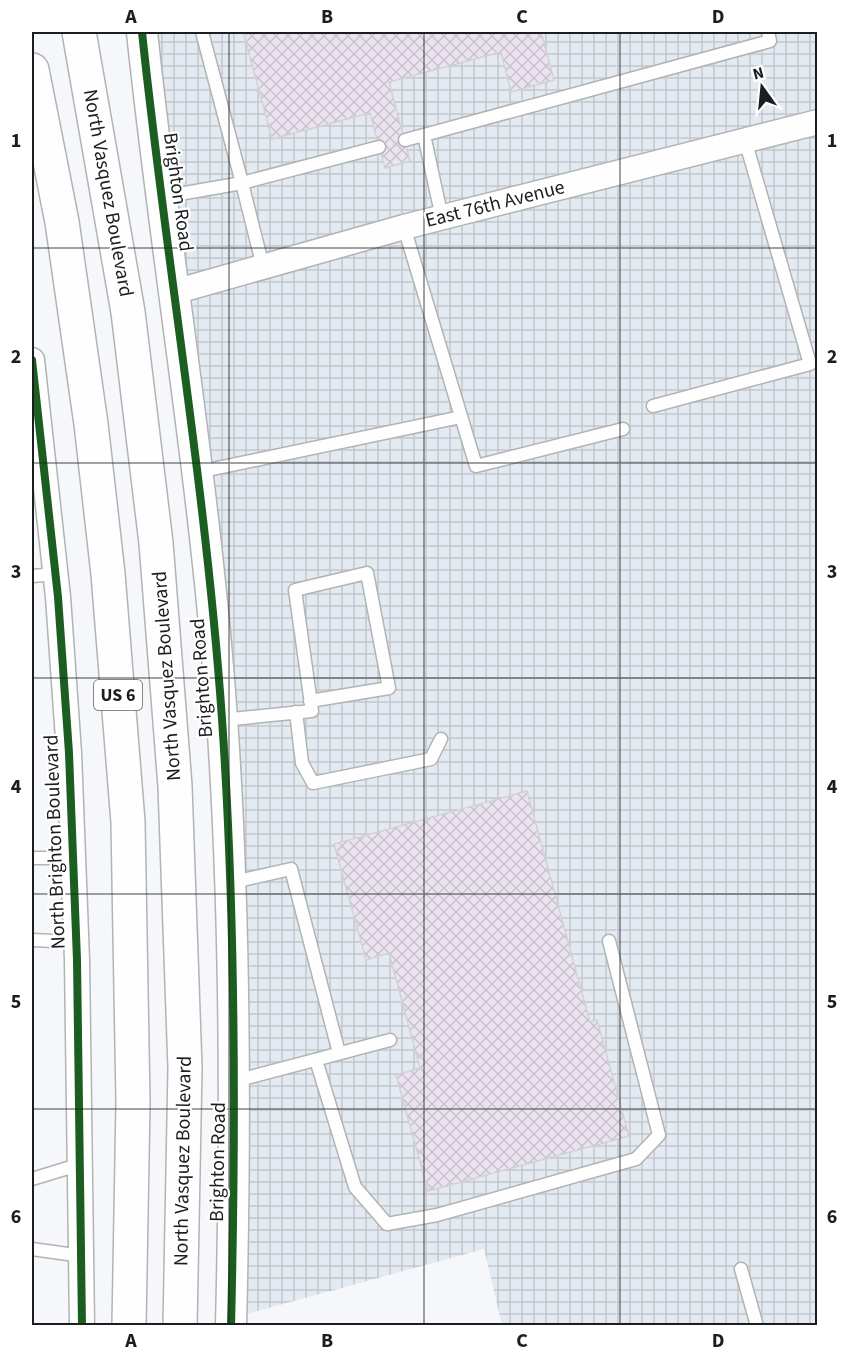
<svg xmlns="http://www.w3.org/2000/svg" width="849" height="1357" viewBox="0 0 849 1357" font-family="'Source Sans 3',sans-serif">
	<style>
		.industrial { fill: url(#industrial-grid) }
		.building { fill: url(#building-cross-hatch); stroke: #d1d2d4; stroke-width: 1.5 }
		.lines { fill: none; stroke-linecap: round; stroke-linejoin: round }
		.service-casing { stroke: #b1b3b5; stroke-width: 15 }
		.minor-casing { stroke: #b1b3b5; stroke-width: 27 }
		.tertiary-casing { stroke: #b1b3b5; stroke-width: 33 }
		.trunk-casing { stroke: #b1b3b5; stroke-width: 36 }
		.service { stroke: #fefefe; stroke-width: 12 }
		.minor { stroke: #fefefe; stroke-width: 24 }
		.tertiary { stroke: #fefefe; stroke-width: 30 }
		.trunk { stroke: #fefefe; stroke-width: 33 }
		.cycleway-casing { stroke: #fff; stroke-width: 11 }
		.cycleway { stroke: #1b5e20; stroke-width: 8 }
		.grid { fill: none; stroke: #1b1d1f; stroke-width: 1.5; stroke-opacity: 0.55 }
		.labels { text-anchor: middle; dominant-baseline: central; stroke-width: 4.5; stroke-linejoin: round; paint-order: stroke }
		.shield { fill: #fff; stroke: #5f6162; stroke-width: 1.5 }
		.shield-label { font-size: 18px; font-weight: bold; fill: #1b1d1f }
		.street-label { font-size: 20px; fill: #1b1d1f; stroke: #fff }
		.neatline { fill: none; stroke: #1b1d1f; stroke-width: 2 }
		.grid-label { font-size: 20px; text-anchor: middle; font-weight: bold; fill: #1b1d1f }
	</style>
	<defs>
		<pattern id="industrial-grid" width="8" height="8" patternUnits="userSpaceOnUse" patternTransform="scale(1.5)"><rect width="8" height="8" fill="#e4eaf1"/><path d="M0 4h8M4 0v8" fill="none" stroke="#c3c8ce"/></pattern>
		<pattern id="building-cross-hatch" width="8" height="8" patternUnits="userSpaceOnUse" patternTransform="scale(1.5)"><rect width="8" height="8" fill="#ebe3f0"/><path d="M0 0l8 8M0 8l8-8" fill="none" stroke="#c9c2cd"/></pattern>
	</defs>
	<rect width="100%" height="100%" fill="#f5f7fa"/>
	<!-- industrial -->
	<path class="industrial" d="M142,32H817V1325H502L484,1249L232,1318L229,864Z"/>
	<!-- building -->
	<g class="building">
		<path d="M257,32H541L554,80L511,92L501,52L389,82L410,161L385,168L370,113L272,139L244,35Z"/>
		<path d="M527,791L590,1022L597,1020L629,1136L428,1191L396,1075L420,1068L389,953L366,960L334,844Z"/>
	</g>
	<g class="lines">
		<!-- service casing -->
		<g class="service-casing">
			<g id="service">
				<path d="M405,140L424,135"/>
				<path d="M162,197L242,183L202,32"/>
				<path d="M442,218L424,135L770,41L768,32"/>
				<path d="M404,227L476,466L623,429"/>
				<path d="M263,267L242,183L379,147"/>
				<path d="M653,406L810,364L745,140"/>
				<path d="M198,472L461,417"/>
				<path d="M32,576L56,574"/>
				<path d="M296,712L302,763L313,783L431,759L441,739"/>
				<path d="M222,720L312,711L295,590L367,573L389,688L310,701"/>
				<path d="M32,858H73"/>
				<path d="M229,883L291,869L339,1053"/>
				<path d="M32,940L76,942"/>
				<path d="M316,1060L355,1187L387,1224L437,1215L636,1159L659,1135L609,941"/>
				<path d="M235,1081L390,1040"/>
				<path d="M32,1179L81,1164"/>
				<path d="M32,1249L82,1256"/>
				<path d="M741,1269L757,1326"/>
			</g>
		</g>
		<!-- minor casing -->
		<g class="minor-casing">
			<g id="minor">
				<path d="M174,292L404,227L818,122"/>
				<path d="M32,360L58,597L69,753L77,960L82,1326"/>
			</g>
		</g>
		<!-- tertiary casing -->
		<g class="tertiary-casing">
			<path id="tertiary" d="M142,32C166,261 206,489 222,719C236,920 236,1123 231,1326"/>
		</g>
		<!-- trunk casing -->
		<g class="trunk-casing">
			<g id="trunk">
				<path d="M79,32L128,312L156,543L175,786L185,1068L180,1326"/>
				<path d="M32,70L62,222L91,424L108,574L128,822L133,1102L129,1326"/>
			</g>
		</g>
		<!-- service -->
		<use href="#service" class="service"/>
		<!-- minor -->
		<use href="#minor" class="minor"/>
		<!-- tertiary -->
		<use href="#tertiary" class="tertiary"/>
		<!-- trunk -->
		<use href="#trunk" class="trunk"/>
		<!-- cycleway casing -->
		<g class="cycleway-casing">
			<g id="cycleway">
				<path d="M142,32C166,261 206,489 222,719C236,920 236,1123 231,1326"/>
				<path d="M32,360L58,597L69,753L77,960L82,1326"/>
			</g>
		</g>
		<!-- cycleway -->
		<use href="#cycleway" class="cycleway"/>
	</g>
	<!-- grid -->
	<path class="grid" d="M229,32V1326M424,32V1326M620,32V1326M32,248H818M32,463H818M32,678H818M32,894H818M32,1109H818"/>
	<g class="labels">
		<!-- shield labels -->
		<rect class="shield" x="94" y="680" width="48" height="30" rx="4.5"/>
		<g class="shield-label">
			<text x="118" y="695">US 6</text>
		</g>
		<!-- street labels -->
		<g class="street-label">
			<text transform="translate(178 192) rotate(82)">Brighton Road</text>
			<text transform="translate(108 193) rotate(80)">North Vasquez Boulevard</text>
			<text transform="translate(495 204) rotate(-14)">East 76th Avenue</text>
			<text transform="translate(167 676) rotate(-94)">North Vasquez Boulevard</text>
			<text transform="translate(202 678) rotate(-94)">Brighton Road</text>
			<text transform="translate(55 842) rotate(-92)">North Brighton Boulevard</text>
			<text transform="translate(183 1161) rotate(-89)">North Vasquez Boulevard</text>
			<text transform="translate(218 1162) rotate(-89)">Brighton Road</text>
		</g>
	</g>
	<!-- border -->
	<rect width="849" height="1357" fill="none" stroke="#ffffff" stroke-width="66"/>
	<!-- north arrow -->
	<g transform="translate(762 87) rotate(345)" stroke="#ffffff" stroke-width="4.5" paint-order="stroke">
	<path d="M0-4.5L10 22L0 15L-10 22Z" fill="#1b1d1f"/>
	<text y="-9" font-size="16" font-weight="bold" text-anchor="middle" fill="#1b1d1f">N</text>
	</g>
	<rect x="33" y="33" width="783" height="1291" class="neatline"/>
	<g class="grid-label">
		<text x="131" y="23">A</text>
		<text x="327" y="23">B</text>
		<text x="522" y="23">C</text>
		<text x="718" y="23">D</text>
		<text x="16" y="147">1</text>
		<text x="832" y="147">1</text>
		<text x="16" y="363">2</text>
		<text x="832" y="363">2</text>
		<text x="16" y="578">3</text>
		<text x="832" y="578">3</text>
		<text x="16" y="793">4</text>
		<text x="832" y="793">4</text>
		<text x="16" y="1008">5</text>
		<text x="832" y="1008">5</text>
		<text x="16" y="1223">6</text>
		<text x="832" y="1223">6</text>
		<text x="131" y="1347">A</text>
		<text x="327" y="1347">B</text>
		<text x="522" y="1347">C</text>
		<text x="718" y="1347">D</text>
	</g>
</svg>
